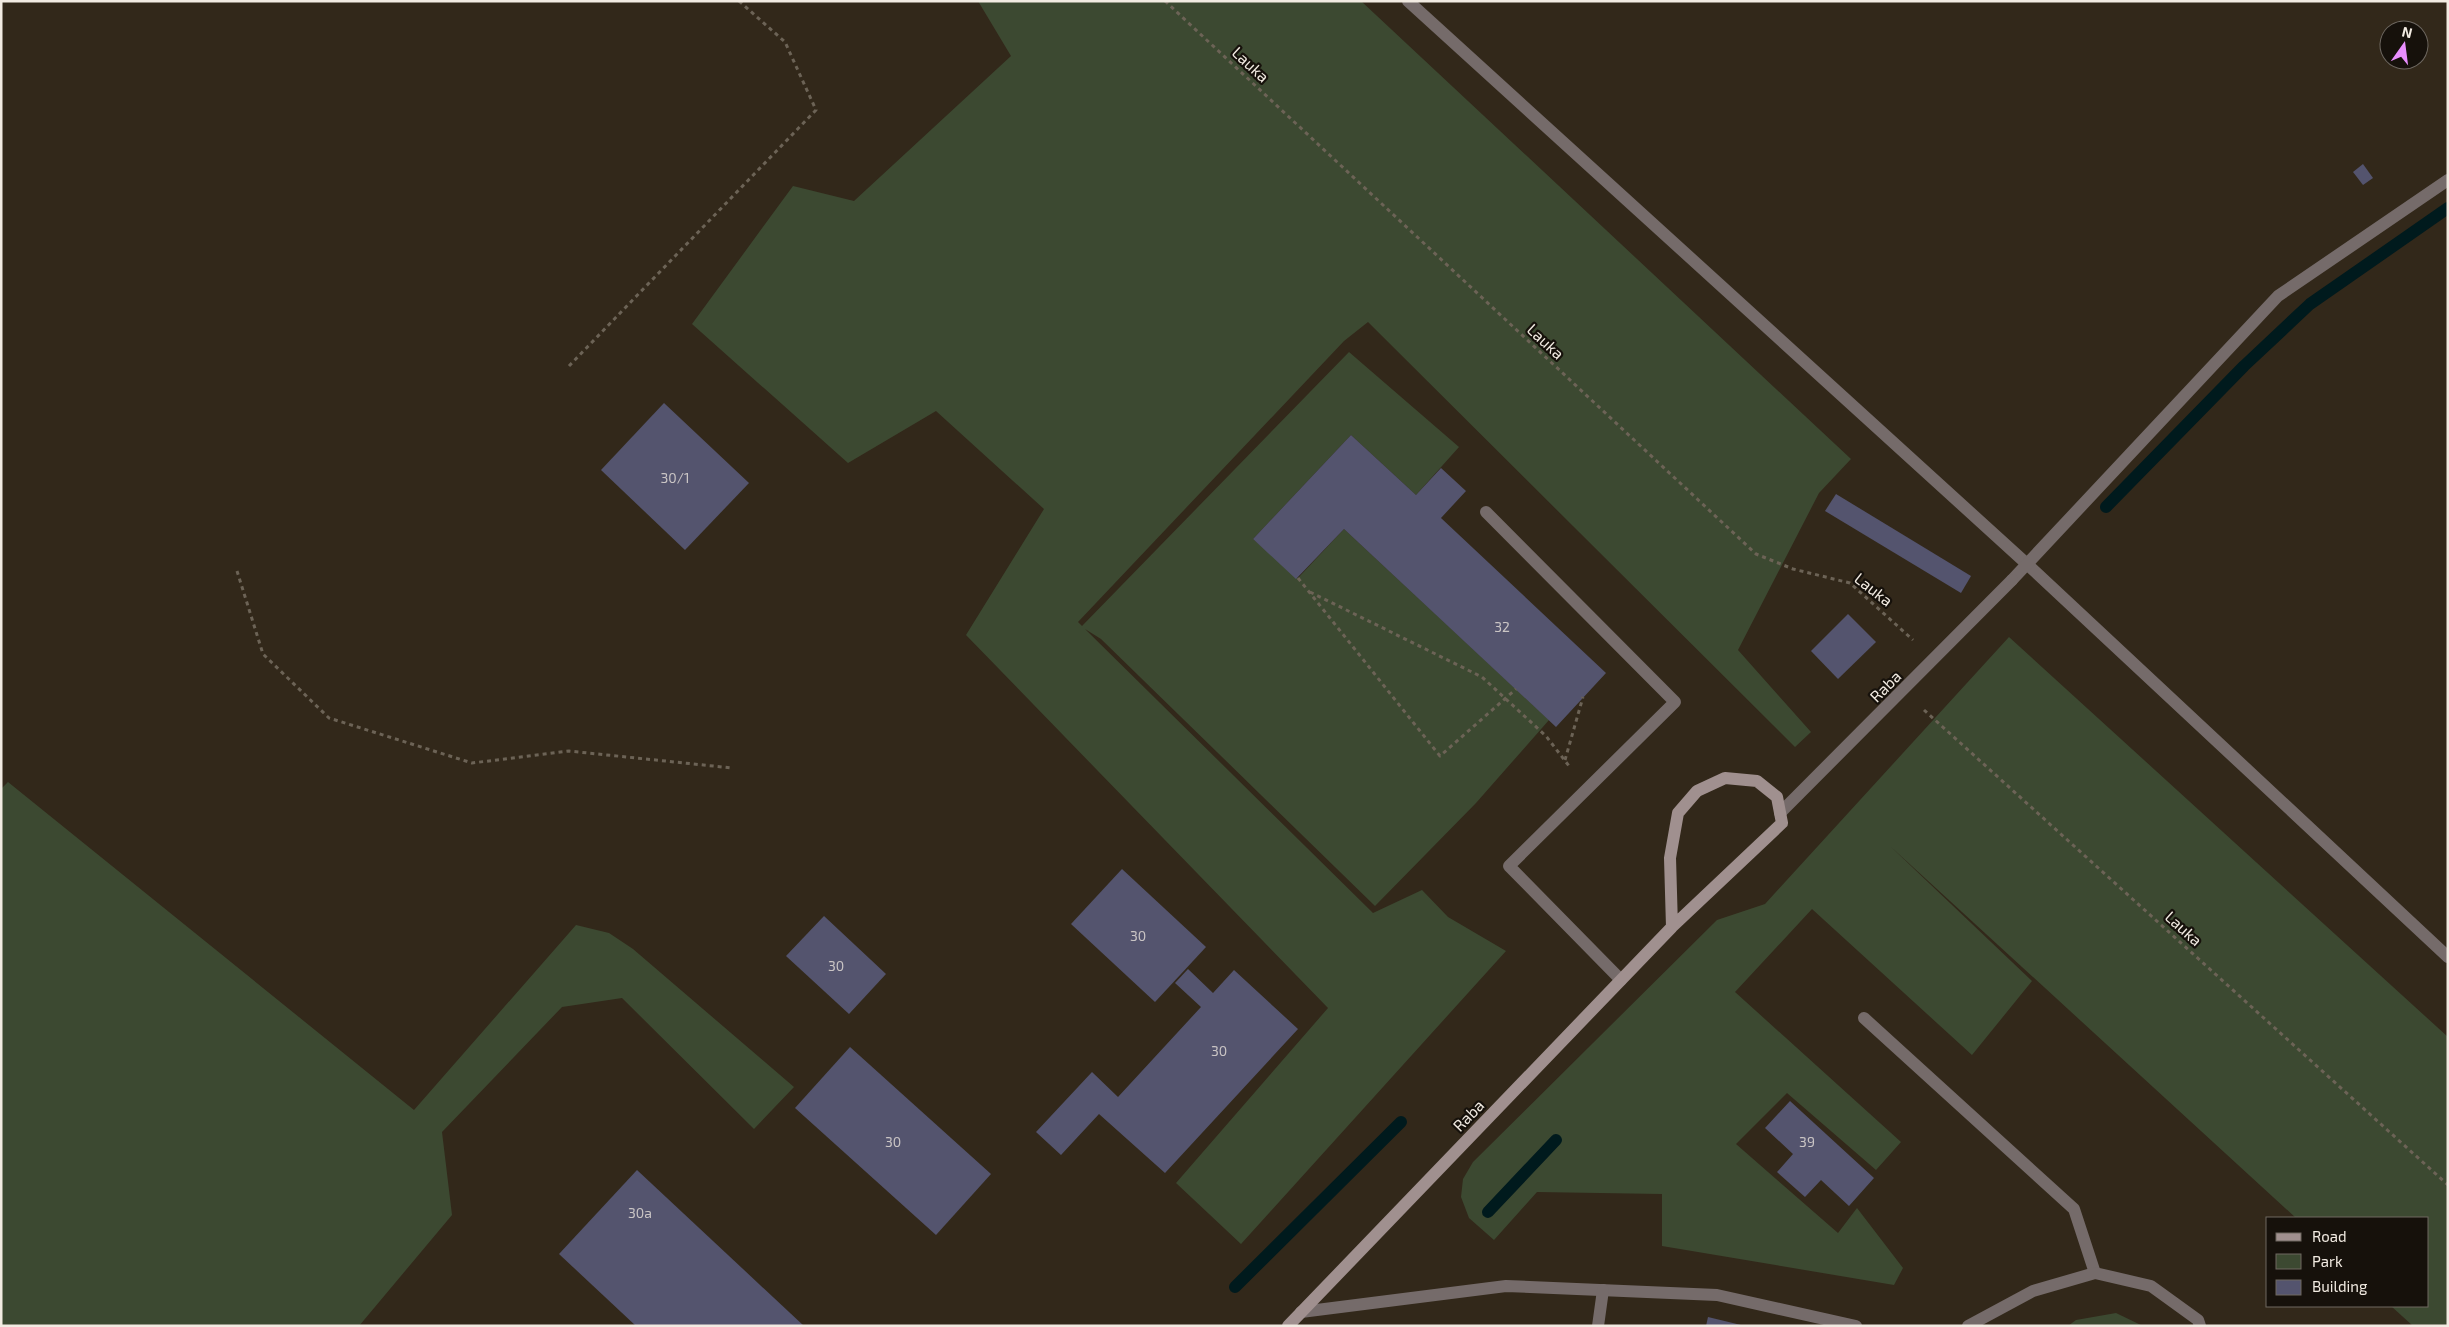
<svg xmlns="http://www.w3.org/2000/svg" width="2449" height="1327" viewBox="0 0 2449 1327" font-family="'Exo 2',sans-serif">
	<style>
		.green { fill: #3c4931 }
		.lines { fill: none; stroke-linecap: round; stroke-linejoin: round }
		.stream { stroke: #001a1d; stroke-width: 12 }
		.building { fill: #54546e }
		.path { stroke: #6c6356; stroke-width: 3; stroke-dasharray: 4 4; stroke-linecap: butt }
		.lane { stroke: #756b6a; stroke-width: 12 }
		.street { stroke: #756b6a; stroke-width: 12 }
		.secondary { stroke: #a0908f; stroke-width: 12 }
		.labels { text-anchor: middle; dominant-baseline: central; stroke-width: 4.5; stroke-linejoin: round; paint-order: stroke }
		.number-label { font-size: 14px; fill: #cac5c5 }
		.street-label { font-size: 16px; fill: #f2ebe2; stroke: #16110b }
	</style>
	<rect width="100%" height="100%" fill="#32281a"/>
	<!-- green -->
	<g class="green">
		<path d="M978,1H1361L1851,459L1819,493L1738,650L1811,732L1795,747L1368,322L1344,341L1078,622L1082,626L1349,352L1459,447L1416,495L1351,435L1253,539L1298,578L1344,529L1549,720L1476,803L1375,906L1101,639L1085,629L1373,913L1422,890L1448,917L1506,951L1241,1244L1176,1183L1328,1008L966,635L1044,509L936,411L848,463L692,324L793,186L854,201L1011,56Z"/>
		<path d="M2009,637L2448,1037V1326H2413L2391,1306H2428V1218H2296L1890,846L2032,981L1972,1055L1812,909L1735,992L1901,1142L1876,1170L1787,1093L1736,1144L1838,1233L1857,1208L1903,1268L1894,1285L1662,1246V1194L1537,1192L1494,1240L1469,1218L1461,1197L1463,1179L1473,1162L1717,920L1765,904Z"/>
		<path d="M8,782L414,1110L576,925L609,933L633,949L794,1087L754,1129L622,998L562,1007L442,1132L452,1215L359,1326H1V789Z"/>
		<path d="M2116,1313L2143,1326H2068L2076,1320Z"/>
	</g>
	<g class="lines">
		<!-- stream -->
		<g class="stream">
			<path d="M2106,507L2244,366L2310,304L2448,208"/>
			<path d="M1488,1212L1556,1140"/>
			<path d="M1235,1287L1401,1122"/>
		</g>
	</g>
	<!-- building -->
	<g class="building">
		<path d="M2363,164L2373,178L2363,185L2353,172Z"/>
		<path d="M664,403L749,483L685,550L601,470Z"/>
		<path d="M1351,435L1416,495L1441,468L1466,491L1441,518L1606,673L1556,727L1344,529L1296,579L1253,539Z"/>
		<path d="M1836,494L1971,576L1961,593L1825,511Z"/>
		<path d="M1848,614L1876,642L1838,679L1811,651Z"/>
		<path d="M1122,869L1206,947L1155,1002L1071,924Z"/>
		<path d="M824,916L886,974L849,1014L786,956Z"/>
		<path d="M1188,969L1213,993L1234,970L1298,1029L1165,1173L1099,1114L1061,1155L1036,1132L1092,1072L1118,1097L1201,1007L1175,983Z"/>
		<path d="M850,1047L991,1174L936,1235L795,1108Z"/>
		<path d="M1790,1101L1874,1178L1849,1206L1821,1180L1805,1197L1777,1172L1793,1154L1765,1128Z"/>
		<path d="M637,1170L804,1326H636L559,1254Z"/>
		<path d="M1708,1317L1741,1325V1326H1706Z"/>
	</g>
	<g class="lines">
		<!-- path -->
		<g class="path">
			<path d="M1165,1L1756,554L1793,569L1850,583L1913,640"/>
			<path d="M569,366L816,110L785,42L739,1"/>
			<path d="M237,571L263,654L329,718L472,763L569,751L732,768"/>
			<path d="M1298,578L1440,756L1516,689"/>
			<path d="M1310,592L1482,677L1546,736L1569,766"/>
			<path d="M1924,710L2448,1185"/>
			<path d="M1565,760L1583,697"/>
		</g>
		<!-- lane -->
		<g class="lane">
			<path d="M1408,1L2028,565L2448,957"/>
			<path d="M1486,512L1675,702L1509,866L1621,980"/>
			<path d="M2012,580L2278,296L2448,180"/>
			<path d="M1864,1018L2074,1209L2095,1273"/>
			<path d="M1301,1312L1506,1286L1717,1295L1856,1326"/>
			<path d="M1598,1326L1603,1290"/>
			<path d="M1968,1326L2033,1291L2095,1273L2151,1286L2198,1320L2200,1326"/>
		</g>
		<!-- street -->
		<path class="street" d="M1780,813L2012,580"/>
		<!-- secondary -->
		<path class="secondary" d="M1288,1326L1672,927L1782,823L1777,797L1757,781L1725,778L1697,791L1678,813L1670,858L1672,927"/>
	</g>
	<g class="labels">
		<!-- number labels -->
		<g class="number-label">
			<text x="675" y="477">30/1</text>
			<text x="1502" y="626">32</text>
			<text x="1138" y="935">30</text>
			<text x="836" y="965">30</text>
			<text x="1219" y="1050">30</text>
			<text x="893" y="1141">30</text>
			<text x="1807" y="1141">39</text>
			<text x="640" y="1212">30a</text>
		</g>
		<!-- street labels -->
		<g class="street-label">
			<text transform="translate(1251 64) rotate(43)">Lauka</text>
			<text transform="translate(1546 341) rotate(43)">Lauka</text>
			<text transform="translate(1874 589) rotate(38)">Lauka</text>
			<text transform="translate(1885 686) rotate(-45)">Raba</text>
			<text transform="translate(2184 928) rotate(42)">Lauka</text>
			<text transform="translate(1468 1115) rotate(-46)">Raba</text>
		</g>
	</g>
	<!-- border -->
	<rect width="2449" height="1327" fill="none" stroke="#f2ebe2" stroke-width="5"/>
	<!-- legend -->
	<rect x="2266" y="1217" width="162" height="90" fill="#16110b" stroke="#6e6861"/>
	<rect x="2276" y="1233" width="25" height="8" fill="#a0908f" stroke="#6e6861"/>
	<text x="2312" y="1242" font-size="15" fill="#f2ebe2">Road</text>
	<rect x="2276" y="1254" width="25" height="15" fill="#3c4931" stroke="#6e6861"/>
	<text x="2312" y="1267" font-size="15" fill="#f2ebe2">Park</text>
	<rect x="2276" y="1280" width="25" height="15" fill="#54546e" stroke="#6e6861"/>
	<text x="2312" y="1292" font-size="15" fill="#f2ebe2">Building</text>
	<!-- north arrow -->
	<g transform="translate(2404 45) rotate(14)"><circle r="24" fill="#16110b" stroke="#6e6861"/>
	<path d="M0-4L9 19L0 12L-9 19Z" fill="#e98efe"/>
	<text y="-8" font-size="14" font-weight="bold" text-anchor="middle" fill="#f2ebe2">N</text>
	</g>
</svg>
